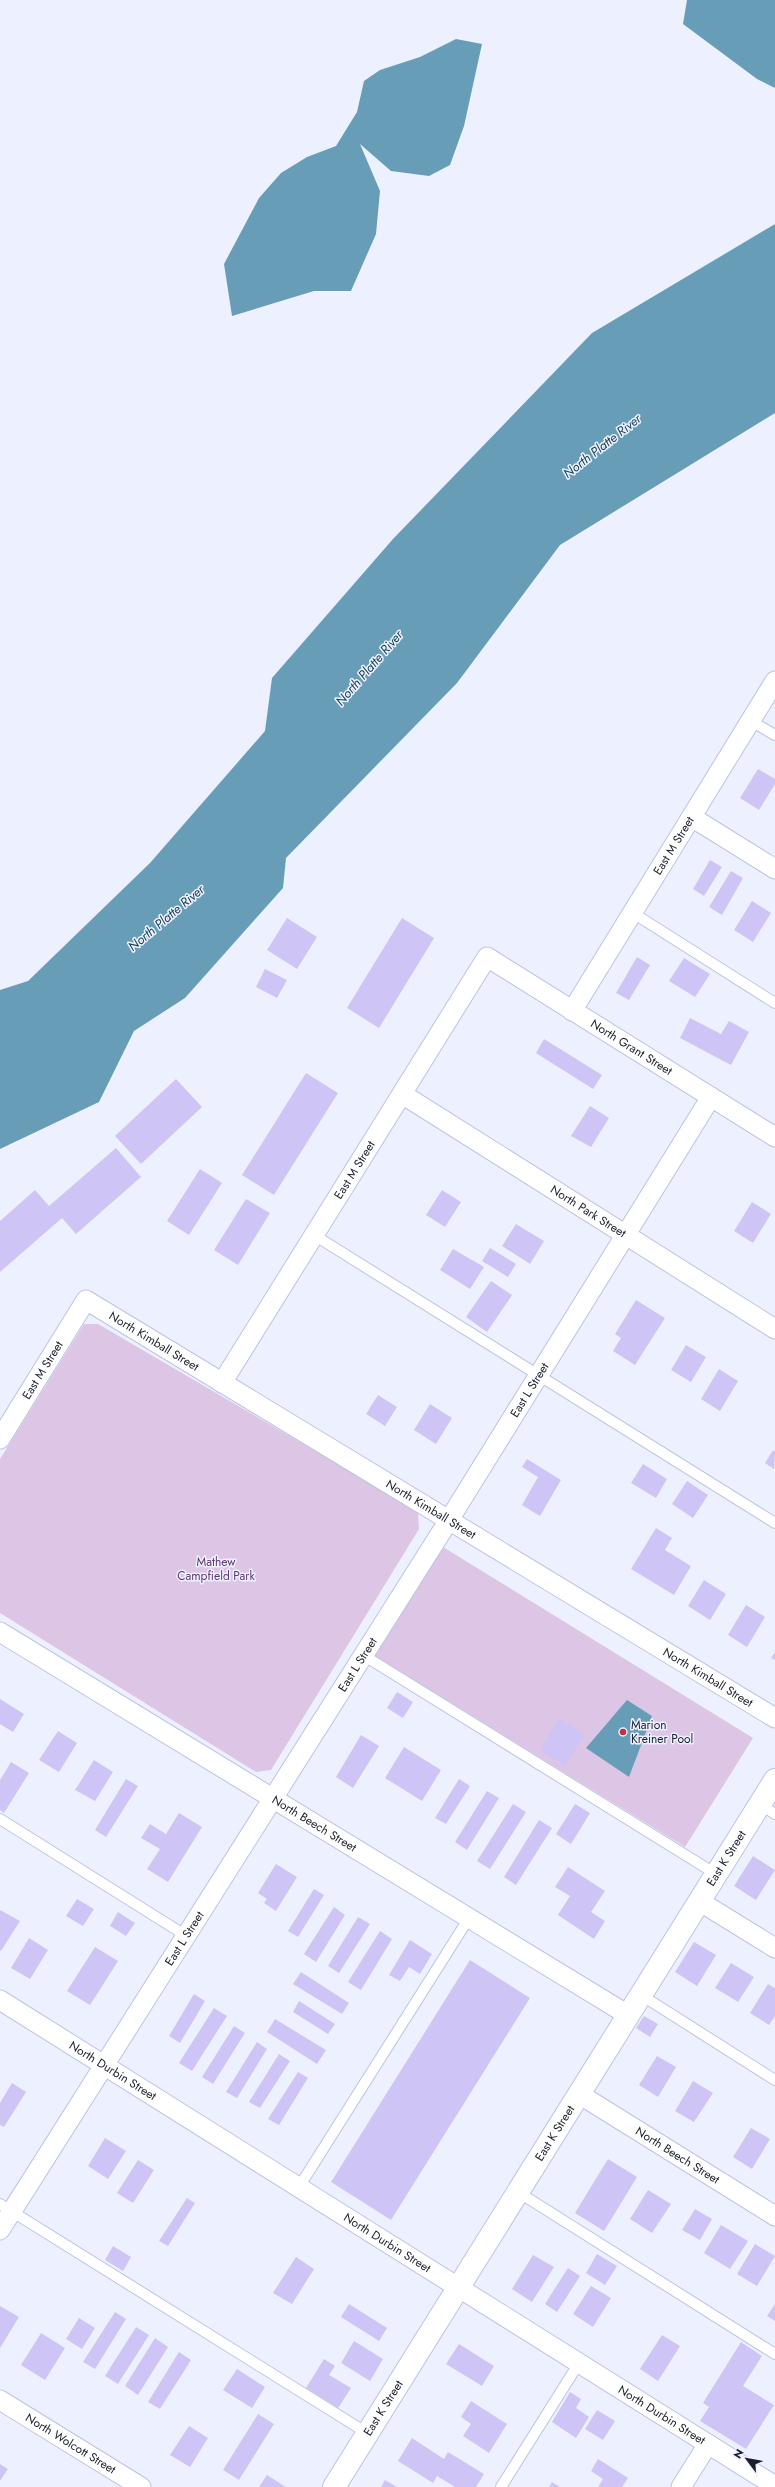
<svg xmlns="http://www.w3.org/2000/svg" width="775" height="2487" viewBox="0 0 775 2487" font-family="Jost,sans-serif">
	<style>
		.green { fill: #dcc5e5 }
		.water { fill: #689db8 }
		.building { fill: #cfc4f6 }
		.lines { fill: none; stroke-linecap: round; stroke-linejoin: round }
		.service-casing { stroke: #bac3e5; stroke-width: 12 }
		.minor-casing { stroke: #bac3e5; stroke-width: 21 }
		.tertiary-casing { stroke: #bac3e5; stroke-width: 24 }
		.service { stroke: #fff; stroke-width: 10 }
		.minor { stroke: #fff; stroke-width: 19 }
		.tertiary { stroke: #fff; stroke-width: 22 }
		.poi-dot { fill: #c13044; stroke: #edf1ff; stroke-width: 1.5 }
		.labels { text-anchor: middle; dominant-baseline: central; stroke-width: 3; stroke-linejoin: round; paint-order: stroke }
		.street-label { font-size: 12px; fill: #1a1d2a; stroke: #edf1ff }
		.park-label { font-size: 12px; fill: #613971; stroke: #edf1ff }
		.poi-label { font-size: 12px; fill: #1a1d2a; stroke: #edf1ff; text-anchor: start }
		.water-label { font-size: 13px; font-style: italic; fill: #0f3d51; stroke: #edf1ff }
	</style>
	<rect width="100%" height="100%" fill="#edf1ff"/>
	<!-- green -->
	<g class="green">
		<path d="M84,1324H98L418,1511L419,1529L271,1770L256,1772L0,1613V1459Z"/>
		<path d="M443,1547L753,1738L685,1847L375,1656Z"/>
	</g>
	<!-- water -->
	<g class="water">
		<path d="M687,0H775V88L757,79L683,24Z"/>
		<path d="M456,39L482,44L464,126L450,165L429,176L391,171L360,144L380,191L376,234L351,291H314L232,316L224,264L259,198L281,173L307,157L336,146L357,112L364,81L380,70L420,57Z"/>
		<path d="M775,224V413L560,545L457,683L286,858L283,888L185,998L134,1031L99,1102L0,1149V990L28,981L150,863L265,731L272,678L393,539L592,333Z"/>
		<path d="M627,1700L652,1716L629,1777L586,1748Z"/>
	</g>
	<!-- building -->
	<g class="building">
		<path d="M758,769L775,779V784L759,810L740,798Z"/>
		<path d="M710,860L722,867L704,896L693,889Z"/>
		<path d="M731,871L743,878L722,915L709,907Z"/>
		<path d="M752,901L771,913L753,942L734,930Z"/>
		<path d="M287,918L317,937L297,969L267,950Z"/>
		<path d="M402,918L434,938L379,1028L347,1008Z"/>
		<path d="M637,957L650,965L629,1000L616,993Z"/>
		<path d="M684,958L710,974L695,997L669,981Z"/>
		<path d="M265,969L287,980L277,998L256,987Z"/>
		<path d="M690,1018L721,1034L729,1021L749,1032L731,1065L680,1038Z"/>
		<path d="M544,1039L602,1075L593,1089L536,1053Z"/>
		<path d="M306,1073L338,1093L274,1195L242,1175Z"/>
		<path d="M176,1079L202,1107L141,1164L115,1136Z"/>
		<path d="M590,1106L609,1118L591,1147L571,1136Z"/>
		<path d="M116,1148L141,1177L76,1234L62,1218L0,1272V1221L35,1190L49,1206Z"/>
		<path d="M200,1169L222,1183L189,1235L167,1221Z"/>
		<path d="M442,1190L461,1202L445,1227L426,1215Z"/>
		<path d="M246,1199L270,1213L238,1265L214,1250Z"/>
		<path d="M752,1202L771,1214L753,1243L734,1231Z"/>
		<path d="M516,1224L544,1241L530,1264L502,1246Z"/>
		<path d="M490,1248L516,1264L508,1277L482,1261Z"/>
		<path d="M453,1249L484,1267L470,1289L440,1270Z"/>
		<path d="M491,1281L512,1295L487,1332L466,1317Z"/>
		<path d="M636,1300L665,1318L635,1365L613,1351L621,1338L615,1334Z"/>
		<path d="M686,1345L706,1357L691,1382L671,1370Z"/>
		<path d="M719,1369L738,1381L720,1411L701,1399Z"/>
		<path d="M378,1395L397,1407L385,1426L366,1414Z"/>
		<path d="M430,1404L452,1418L436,1444L414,1430Z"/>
		<path d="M773,1450L775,1452L774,1469L765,1463Z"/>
		<path d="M527,1459L561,1480L540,1516L522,1505L538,1477L522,1467Z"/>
		<path d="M643,1464L667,1479L656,1498L631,1483Z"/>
		<path d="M687,1481L708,1495L693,1518L672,1504Z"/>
		<path d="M656,1528L672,1538L665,1550L691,1566L674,1595L631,1569Z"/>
		<path d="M704,1580L726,1594L710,1620L688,1606Z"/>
		<path d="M746,1605L765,1617L747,1647L728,1635Z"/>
		<path d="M775,1652V1660L771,1658Z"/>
		<path d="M397,1692L413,1702L403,1718L387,1708Z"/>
		<path d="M0,1699L24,1714L13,1732L0,1724Z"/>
		<path d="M559,1719L585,1734L565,1766L540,1750Z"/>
		<path d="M58,1731L77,1743L59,1772L39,1760Z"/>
		<path d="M361,1735L379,1746L353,1788L336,1777Z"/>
		<path d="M404,1747L441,1770L422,1801L385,1778Z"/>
		<path d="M94,1760L113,1772L95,1801L75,1790Z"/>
		<path d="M11,1762L29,1773L4,1813L0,1810V1780Z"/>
		<path d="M126,1779L138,1786L106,1837L95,1830Z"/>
		<path d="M459,1779L470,1786L446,1824L435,1818Z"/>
		<path d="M487,1791L499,1798L467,1850L455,1842Z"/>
		<path d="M513,1804L526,1812L490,1869L477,1861Z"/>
		<path d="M575,1804L590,1813L571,1844L556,1834Z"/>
		<path d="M179,1813L202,1827L168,1882L147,1869L160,1849L141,1838L150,1824L166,1834Z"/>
		<path d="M539,1820L552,1828L516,1885L504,1877Z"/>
		<path d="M753,1856L775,1870L756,1900L734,1886Z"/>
		<path d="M276,1864L297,1877L276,1911L264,1903L267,1899L258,1893Z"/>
		<path d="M568,1867L605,1891L591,1912L605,1921L594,1939L558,1915L570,1896L555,1887Z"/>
		<path d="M314,1889L324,1895L298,1937L288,1931Z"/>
		<path d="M77,1899L94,1909L83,1926L66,1916Z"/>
		<path d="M334,1907L345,1915L316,1962L304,1954Z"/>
		<path d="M0,1910L20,1921L1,1951L0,1950Z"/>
		<path d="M118,1912L135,1923L126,1936L110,1926Z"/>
		<path d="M358,1917L370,1924L339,1973L328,1966Z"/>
		<path d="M380,1931L392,1939L361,1990L348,1982Z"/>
		<path d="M29,1938L48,1950L30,1979L11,1968Z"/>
		<path d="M410,1940L432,1954L420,1974L409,1967L400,1981L389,1975Z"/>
		<path d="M694,1942L716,1955L697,1986L675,1972Z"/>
		<path d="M95,1947L118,1961L90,2005L67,1991Z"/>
		<path d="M470,1960L530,1998L391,2220L331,2182Z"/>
		<path d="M731,1963L754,1977L738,2002L715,1988Z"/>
		<path d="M301,1972L349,2003L342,2014L293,1984Z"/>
		<path d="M768,1984L775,1988V2016L769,2025L750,2013Z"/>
		<path d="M194,1994L205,2001L180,2043L169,2036Z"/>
		<path d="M299,2001L335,2024L328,2034L293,2012Z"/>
		<path d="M214,2008L227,2016L192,2071L179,2063Z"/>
		<path d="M644,2016L658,2024L650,2037L636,2028Z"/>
		<path d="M275,2019L326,2050L317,2064L267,2032Z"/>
		<path d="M234,2026L245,2033L213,2084L202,2077Z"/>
		<path d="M257,2042L267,2049L237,2098L226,2092Z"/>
		<path d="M279,2054L290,2061L260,2108L249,2102Z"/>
		<path d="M657,2056L676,2067L658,2097L639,2085Z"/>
		<path d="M298,2072L308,2078L279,2125L268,2119Z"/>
		<path d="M693,2081L713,2093L694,2122L675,2111Z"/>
		<path d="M12,2083L26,2092L4,2127L0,2125V2103Z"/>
		<path d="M751,2128L770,2139L752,2169L733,2157Z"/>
		<path d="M105,2138L126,2151L108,2179L88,2166Z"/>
		<path d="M608,2159L637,2177L604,2231L575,2213Z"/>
		<path d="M138,2160L154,2170L133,2203L117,2193Z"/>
		<path d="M648,2190L671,2204L652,2233L630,2219Z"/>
		<path d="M187,2198L195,2203L168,2246L159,2241Z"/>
		<path d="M695,2209L712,2219L700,2240L682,2230Z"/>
		<path d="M721,2225L748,2241L730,2269L704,2253Z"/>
		<path d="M755,2244L775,2256L757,2286L737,2274Z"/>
		<path d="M113,2246L131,2257L123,2271L105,2260Z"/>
		<path d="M597,2254L617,2266L605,2285L586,2273Z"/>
		<path d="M533,2255L554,2267L532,2302L512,2289Z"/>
		<path d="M296,2257L314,2269L292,2304L273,2293Z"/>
		<path d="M568,2268L580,2276L557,2312L545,2304Z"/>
		<path d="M591,2286L611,2298L593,2327L573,2314Z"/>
		<path d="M349,2304L387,2328L379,2341L341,2317Z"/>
		<path d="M775,2304V2321L767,2316Z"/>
		<path d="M0,2306L19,2317L0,2348Z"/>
		<path d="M115,2312L126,2319L95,2369L83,2362Z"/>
		<path d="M79,2318L95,2328L82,2349L66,2339Z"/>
		<path d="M136,2327L149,2335L118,2384L105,2376Z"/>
		<path d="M41,2333L65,2348L45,2380L21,2365Z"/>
		<path d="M662,2335L680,2346L658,2381L640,2369Z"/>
		<path d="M155,2338L168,2347L138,2395L125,2386Z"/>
		<path d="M354,2341L383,2359L370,2381L341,2363Z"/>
		<path d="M741,2342L762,2356L743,2386L774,2405L746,2449L700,2421L709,2407L703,2403Z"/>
		<path d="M459,2344L494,2366L482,2386L446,2364Z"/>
		<path d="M179,2352L191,2360L160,2409L148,2402Z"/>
		<path d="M324,2359L335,2366L329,2375L351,2388L338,2408L306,2388Z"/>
		<path d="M237,2369L265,2387L252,2408L223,2390Z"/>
		<path d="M570,2392L581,2399L576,2408L589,2417L576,2438L552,2422Z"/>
		<path d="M471,2401L507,2424L489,2453L463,2436L471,2424L461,2417Z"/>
		<path d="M597,2410L615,2421L603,2440L585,2429Z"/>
		<path d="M258,2414L274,2424L239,2480L223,2470Z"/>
		<path d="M189,2426L208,2438L190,2467L170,2455Z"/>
		<path d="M412,2438L444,2459L448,2452L484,2474L476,2487H455L437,2476L433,2483L398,2461Z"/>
		<path d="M598,2459L628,2478L622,2487H598L603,2479L591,2471Z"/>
		<path d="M0,2464L8,2469L0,2481Z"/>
		<path d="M267,2475L286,2487H259Z"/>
		<path d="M385,2480L397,2487H381Z"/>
		<path d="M552,2482L560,2487H549Z"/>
	</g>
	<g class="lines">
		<!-- service casing -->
		<g class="service-casing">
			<g id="service">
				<path d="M751,721L775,735"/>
				<path d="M633,913L775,1003"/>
				<path d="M314,1235L775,1523"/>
				<path d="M363,1655L716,1874"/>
				<path d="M760,1804L775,1814"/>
				<path d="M0,1819L185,1935"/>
				<path d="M641,1995L775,2080"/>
				<path d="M299,2187L469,1918"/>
				<path d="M518,2192L775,2354"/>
				<path d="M0,2204L367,2433"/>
				<path d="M501,2487L579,2363"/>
			</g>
		</g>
		<!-- minor casing -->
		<g class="minor-casing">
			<g id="minor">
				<path d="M693,818L775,869"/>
				<path id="s1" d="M572,1011L775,681"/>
				<path id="s2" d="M402,1094L775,1329"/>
				<path id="s3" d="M222,1383L487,957L775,1137"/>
				<path id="s4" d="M0,1439L86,1300L775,1718"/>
				<path id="s5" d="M0,1632L628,2015"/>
				<path d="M699,1901L775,1948"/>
				<path id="s6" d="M0,2000L775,2486"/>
				<path id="s7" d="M579,2094L775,2216"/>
				<path id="s8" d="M0,2230L449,1520L711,1097"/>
				<path id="s9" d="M0,2400L141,2487"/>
				<path d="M681,2487L708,2444"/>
			</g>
		</g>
		<!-- tertiary casing -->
		<g class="tertiary-casing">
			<g id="tertiary">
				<path id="s10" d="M334,2487L775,1780"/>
			</g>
		</g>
		<!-- service -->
		<use href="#service" class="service"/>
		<!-- minor -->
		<use href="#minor" class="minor"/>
		<!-- tertiary -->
		<use href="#tertiary" class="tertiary"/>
	</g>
	<!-- markers -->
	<circle class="poi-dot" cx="623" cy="1732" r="4"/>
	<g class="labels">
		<!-- street labels -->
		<g class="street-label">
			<text stroke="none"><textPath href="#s1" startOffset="194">East M Street</textPath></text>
			<text stroke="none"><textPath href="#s3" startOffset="672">North Grant Street</textPath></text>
			<text stroke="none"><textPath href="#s3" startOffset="251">East M Street</textPath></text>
			<text stroke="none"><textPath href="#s2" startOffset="220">North Park Street</textPath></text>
			<text stroke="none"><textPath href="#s4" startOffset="243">North Kimball Street</textPath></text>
			<text stroke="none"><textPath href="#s4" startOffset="81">East M Street</textPath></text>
			<text stroke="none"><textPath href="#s8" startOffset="993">East L Street</textPath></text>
			<text stroke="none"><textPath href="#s4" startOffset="567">North Kimball Street</textPath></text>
			<text stroke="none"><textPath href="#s8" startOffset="669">East L Street</textPath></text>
			<text stroke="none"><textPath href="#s4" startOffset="891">North Kimball Street</textPath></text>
			<text stroke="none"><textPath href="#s5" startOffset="368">North Beech Street</textPath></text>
			<text stroke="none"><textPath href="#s10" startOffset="741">East K Street</textPath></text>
			<text stroke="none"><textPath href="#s8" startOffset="345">East L Street</textPath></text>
			<text stroke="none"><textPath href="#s6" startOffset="133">North Durbin Street</textPath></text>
			<text stroke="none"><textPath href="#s10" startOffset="417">East K Street</textPath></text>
			<text stroke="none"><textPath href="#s7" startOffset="116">North Beech Street</textPath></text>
			<text stroke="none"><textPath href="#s6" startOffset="457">North Durbin Street</textPath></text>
			<text stroke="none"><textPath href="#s10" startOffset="93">East K Street</textPath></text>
			<text stroke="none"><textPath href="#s6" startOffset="781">North Durbin Street</textPath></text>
			<text stroke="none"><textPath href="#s9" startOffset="83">North Wolcott Street</textPath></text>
		</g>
		<!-- park labels -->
		<g class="park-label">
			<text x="216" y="1562">Mathew<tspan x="216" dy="14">Campfield Park</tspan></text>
		</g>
		<!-- poi labels -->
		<g class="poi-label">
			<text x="631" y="1725">Marion<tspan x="631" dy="14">Kreiner Pool</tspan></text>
		</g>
		<!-- water labels -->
		<g class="water-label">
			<text transform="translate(602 446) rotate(-38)">North Platte River</text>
			<text transform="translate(369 668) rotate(-49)">North Platte River</text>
			<text transform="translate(166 918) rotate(-40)">North Platte River</text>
		</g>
	</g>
	<!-- north arrow -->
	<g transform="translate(747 2459) rotate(302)" stroke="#edf1ff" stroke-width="3" paint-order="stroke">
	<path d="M0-3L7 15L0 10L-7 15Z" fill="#1a1d2a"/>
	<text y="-6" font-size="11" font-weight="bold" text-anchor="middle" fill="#1a1d2a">N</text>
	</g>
</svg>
